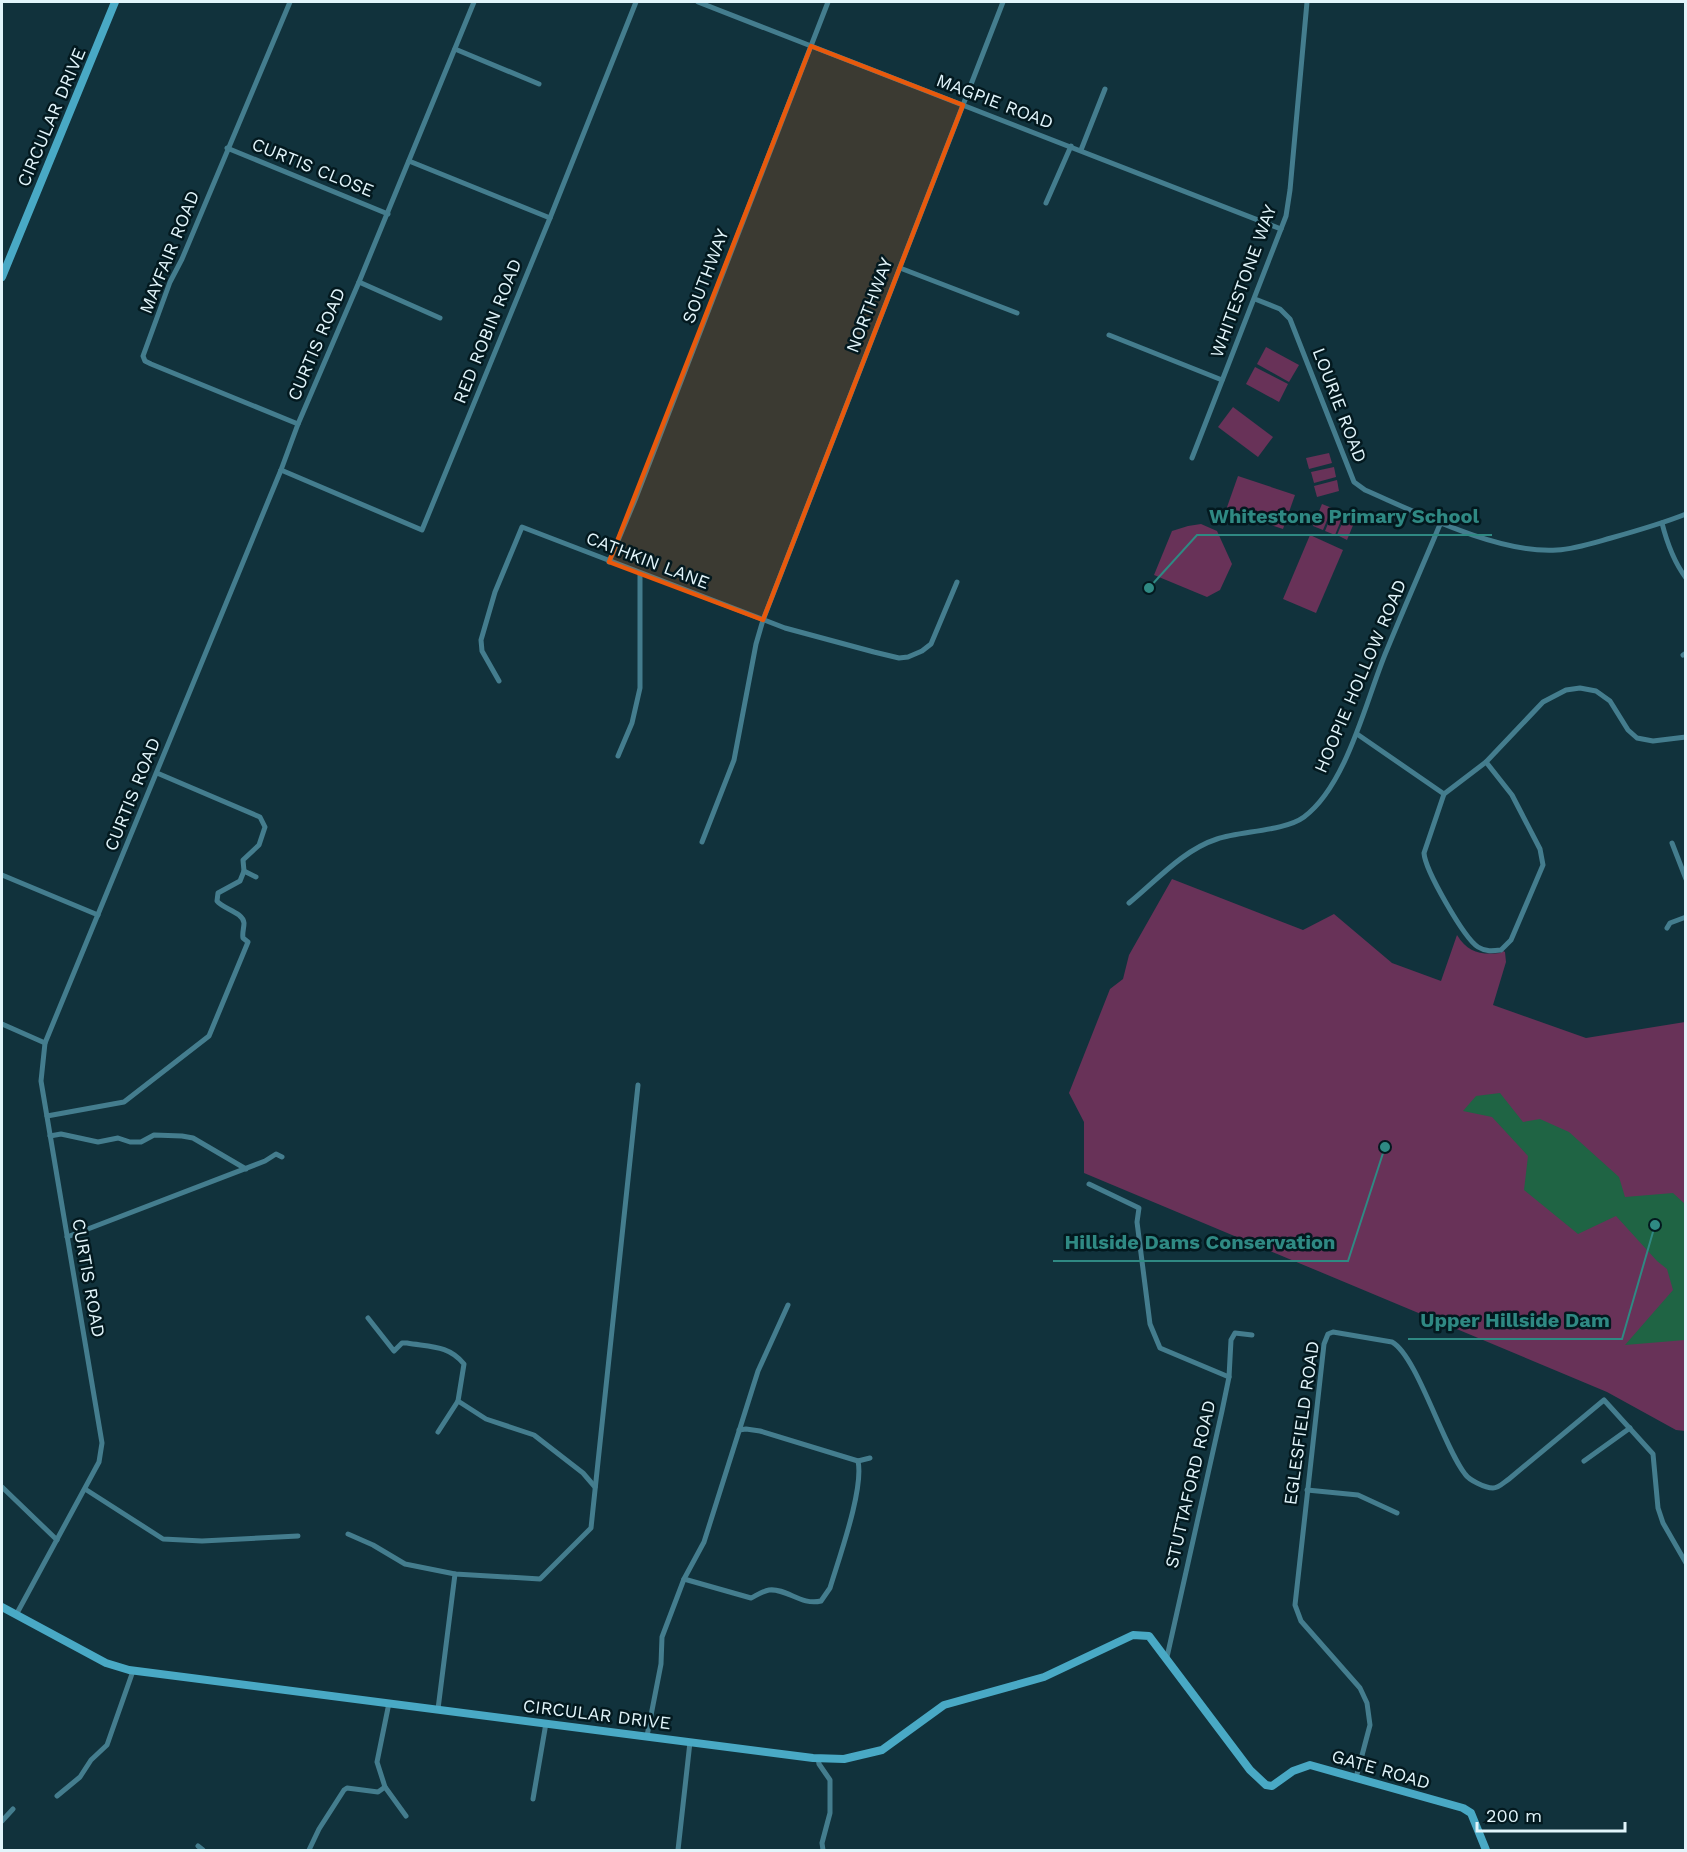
<svg xmlns="http://www.w3.org/2000/svg" width="1687" height="1852" viewBox="0 0 1687 1852" font-family="'Work Sans',sans-serif">
	<style>
		.green { fill: #683258 }
		.water { fill: #1f6444 }
		.lines { fill: none; stroke-linecap: round; stroke-linejoin: round }
		.street { stroke: #447d8e; stroke-width: 5 }
		.secondary { stroke: #49a9c5; stroke-width: 8 }
		.marked { fill: #e8590c; fill-opacity: 0.2; stroke: #e8590c; stroke-width: 4.5; stroke-linejoin: round }
		.labels { text-anchor: middle; dominant-baseline: central; stroke-width: 5; stroke-linejoin: round; paint-order: stroke }
		.street-label { font-size: 18px; fill: #e2f5fb; stroke: #03191f }
		.leader { fill: none; stroke: #2f8983; stroke-width: 2 }
		.callout-dot { fill: #2f8983; stroke: #03191f; stroke-width: 2 }
		.callout-label { font-size: 20px; text-anchor: middle; font-weight: bold; fill: #2f8983; stroke: #03191f; stroke-width: 5; stroke-linejoin: round; paint-order: stroke }
	</style>
	<rect width="100%" height="100%" fill="#11323c"/>
	<!-- green -->
	<g class="green">
		<path d="M1266,347L1299,365L1289,382L1257,364Z"/>
		<path d="M1255,367L1288,384L1279,402L1246,384Z"/>
		<path d="M1233,407L1273,437L1258,457L1218,427Z"/>
		<path d="M1329,453L1332,463L1309,469L1306,458Z"/>
		<path d="M1334,467L1336,477L1314,483L1311,472Z"/>
		<path d="M1238,476L1295,495L1283,529L1226,510Z"/>
		<path d="M1337,480L1339,491L1317,497L1314,486Z"/>
		<path d="M1322,504L1332,508L1323,530L1313,526Z"/>
		<path d="M1334,509L1344,513L1335,535L1325,531Z"/>
		<path d="M1346,514L1356,518L1347,540L1337,535Z"/>
		<path d="M1201,524L1217,531L1232,564L1220,590L1207,597L1154,575L1172,531L1188,526Z"/>
		<path d="M1310,535L1343,550L1316,613L1283,599Z"/>
		<path d="M1172,879L1303,930L1334,914L1392,963L1441,981L1457,935C1468,953 1481,955 1500,953L1503,951L1505,952L1506,962L1493,1005L1586,1038L1685,1022V1431L1676,1430L1607,1392L1084,1173V1122L1069,1093L1110,989L1123,979L1129,955Z"/>
	</g>
	<!-- water -->
	<path class="water" d="M1500,1093L1523,1122L1540,1119L1569,1132L1619,1177L1625,1197L1673,1193L1685,1204V1340L1625,1345L1673,1290L1667,1269L1657,1261L1616,1216L1578,1234L1524,1190L1528,1156L1492,1117L1463,1111L1476,1096Z"/>
	<g class="lines">
		<!-- street -->
		<g class="street">
			<path d="M290,2L182,259L170,282L143,356L145,361L151,364L298,424"/>
			<path d="M698,2L1281,229"/>
			<path d="M455,49L539,84"/>
			<path d="M227,148L388,214"/>
			<path d="M1081,150L1105,89"/>
			<path d="M409,161L550,218"/>
			<path d="M1046,203L1071,146"/>
			<path d="M900,268L1017,313"/>
			<path d="M359,282L440,318"/>
			<path d="M1255,299L1280,309L1290,319L1354,482L1365,490C1418,513 1499,554 1557,550C1575,549 1593,543 1611,538C1636,531 1661,524 1686,514"/>
			<path d="M1109,335L1222,380"/>
			<path d="M1192,458L1286,216L1290,190L1307,2"/>
			<path d="M281,470L422,530L550,218L636,2"/>
			<path d="M1662,523C1667,543 1674,562 1686,578"/>
			<path d="M609,562L635,500L828,2"/>
			<path d="M1683,655L1686,653"/>
			<path d="M499,681L482,651L481,640L495,592L522,527L785,628L874,652L899,658L908,657L922,651L931,644L957,582"/>
			<path d="M1357,734L1444,794"/>
			<path d="M618,756L632,723L640,688V574"/>
			<path d="M1486,762L1512,795L1540,849L1543,865L1511,940L1501,950C1493,951 1486,952 1478,947C1464,938 1425,870 1424,853L1444,794Z"/>
			<path d="M1486,762L1543,702L1566,690L1580,688L1596,691L1610,701L1628,730L1637,738L1653,741L1686,737"/>
			<path d="M157,773L260,817L265,827L259,845L243,860L244,871L256,877"/>
			<path d="M702,842L734,760L756,644L763,620L1003,2"/>
			<path d="M1672,843L1686,879"/>
			<path d="M2,875L98,915"/>
			<path d="M1129,903C1156,881 1183,850 1217,839C1241,831 1285,831 1304,817C1347,785 1366,700 1386,652C1404,608 1423,565 1441,522"/>
			<path d="M1667,928L1670,923L1686,917"/>
			<path d="M2,1024L45,1043"/>
			<path d="M47,1116L124,1102L209,1036L248,942L243,938C242,933 244,928 244,923C243,912 223,909 217,901L218,893L240,881L244,871"/>
			<path d="M50,1136L61,1134L98,1142L118,1138L130,1142H141L154,1135L182,1136L193,1138L246,1169"/>
			<path d="M1089,1184L1139,1208L1137,1222L1150,1324L1160,1348L1229,1377"/>
			<path d="M67,1237L265,1161L276,1154L282,1157"/>
			<path d="M368,1318L394,1351L402,1343H407C430,1347 449,1345 464,1364L458,1401L486,1419L534,1435L583,1473L595,1487"/>
			<path d="M739,1430L746,1429L760,1431L858,1461L870,1458"/>
			<path d="M438,1432L458,1401"/>
			<path d="M1584,1461L1630,1428"/>
			<path d="M2,1487L57,1540"/>
			<path d="M85,1489L163,1539L202,1541L298,1536"/>
			<path d="M1307,1490L1358,1495L1397,1513"/>
			<path d="M348,1534L373,1545L405,1564L455,1574L540,1579L591,1528L638,1085"/>
			<path d="M684,1579L751,1598C757,1595 763,1591 769,1590C787,1588 801,1606 821,1601L830,1588C839,1558 864,1489 858,1461"/>
			<path d="M16,1615L99,1462L102,1443L41,1081L45,1043L281,470L298,424L359,282L474,2"/>
			<path d="M1167,1657L1222,1411L1229,1377L1231,1340L1235,1333L1252,1335"/>
			<path d="M389,1703L377,1762L385,1787L406,1816"/>
			<path d="M438,1709L455,1574"/>
			<path d="M647,1736L661,1664L662,1637L684,1579L704,1542L758,1371L788,1305"/>
			<path d="M818,1758L819,1764L830,1780V1813L822,1843L823,1850"/>
			<path d="M1356,1778L1370,1725L1367,1703L1360,1688L1301,1621L1295,1605L1324,1344L1328,1334L1333,1332L1392,1342C1417,1356 1443,1446 1465,1474C1469,1480 1485,1488 1493,1488C1499,1488 1504,1482 1509,1479L1604,1400L1653,1454L1658,1508L1663,1523L1686,1563"/>
			<path d="M57,1796L80,1777L91,1760L107,1745L133,1671"/>
			<path d="M533,1799L546,1723"/>
			<path d="M2,1821L13,1809"/>
			<path d="M198,1846L203,1850"/>
			<path d="M309,1850L319,1829L344,1790L347,1788L378,1792L385,1787"/>
			<path d="M678,1850L690,1742"/>
		</g>
		<!-- secondary -->
		<g class="secondary">
			<path d="M2,277L115,2"/>
			<path d="M2,1607L106,1663L129,1670L813,1758L844,1759L882,1750L944,1705L1044,1677L1133,1635L1149,1636L1250,1770L1266,1785L1272,1786L1293,1771L1310,1765L1463,1808L1471,1813L1486,1850"/>
		</g>
	</g>
	<!-- marked area -->
	<path class="marked" d="M811,46L963,105L763,620L609,562Z"/>
	<g class="labels">
		<!-- street labels -->
		<g class="street-label">
			<text transform="translate(995 101) rotate(21)">MAGPIE ROAD</text>
			<text transform="translate(51 117) rotate(-67)">CIRCULAR DRIVE</text>
			<text transform="translate(313 167) rotate(22)">CURTIS CLOSE</text>
			<text transform="translate(169 252) rotate(-68)">MAYFAIR ROAD</text>
			<text transform="translate(705 276) rotate(-69)">SOUTHWAY</text>
			<text transform="translate(1243 281) rotate(-70)">WHITESTONE WAY</text>
			<text transform="translate(869 305) rotate(-69)">NORTHWAY</text>
			<text transform="translate(487 331) rotate(-68)">RED ROBIN ROAD</text>
			<text transform="translate(316 344) rotate(-67)">CURTIS ROAD</text>
			<text transform="translate(1340 405) rotate(69)">LOURIE ROAD</text>
			<text transform="translate(648 560) rotate(21)">CATHKIN LANE</text>
			<text transform="translate(1360 676) rotate(-67)">HOOPIE HOLLOW ROAD</text>
			<text transform="translate(132 794) rotate(-68)">CURTIS ROAD</text>
			<text transform="translate(89 1278) rotate(80)">CURTIS ROAD</text>
			<text transform="translate(1301 1423) rotate(-82)">EGLESFIELD ROAD</text>
			<text transform="translate(1190 1484) rotate(-77)">STUTTAFORD ROAD</text>
			<text transform="translate(597 1714) rotate(7)">CIRCULAR DRIVE</text>
			<text transform="translate(1381 1769) rotate(16)">GATE ROAD</text>
		</g>
	</g>
	<!-- callouts -->
	<path class="leader" d="M1149 588L1197 535H1492M1385 1147L1348 1261H1053M1655 1225L1622 1339H1408"/>
	<g class="callout-dot">
		<circle cx="1149" cy="588" r="6"/>
		<circle cx="1385" cy="1147" r="6"/>
		<circle cx="1655" cy="1225" r="6"/>
	</g>
	<g class="callout-label">
		<text x="1344" y="523">Whitestone Primary School</text>
		<text x="1200" y="1249">Hillside Dams Conservation</text>
		<text x="1515" y="1327">Upper Hillside Dam</text>
	</g>
	<!-- border -->
	<rect width="1687" height="1852" fill="none" stroke="#e2f5fb" stroke-width="6"/>
	<!-- scale -->
	<path d="M1477 1822v9h148v-9" fill="none" stroke="#e2f5fb" stroke-width="3"/>
	<text x="1486" y="1822" font-size="18" fill="#e2f5fb" stroke="#03191f" stroke-width="4.5" paint-order="stroke">200 m</text>
</svg>
